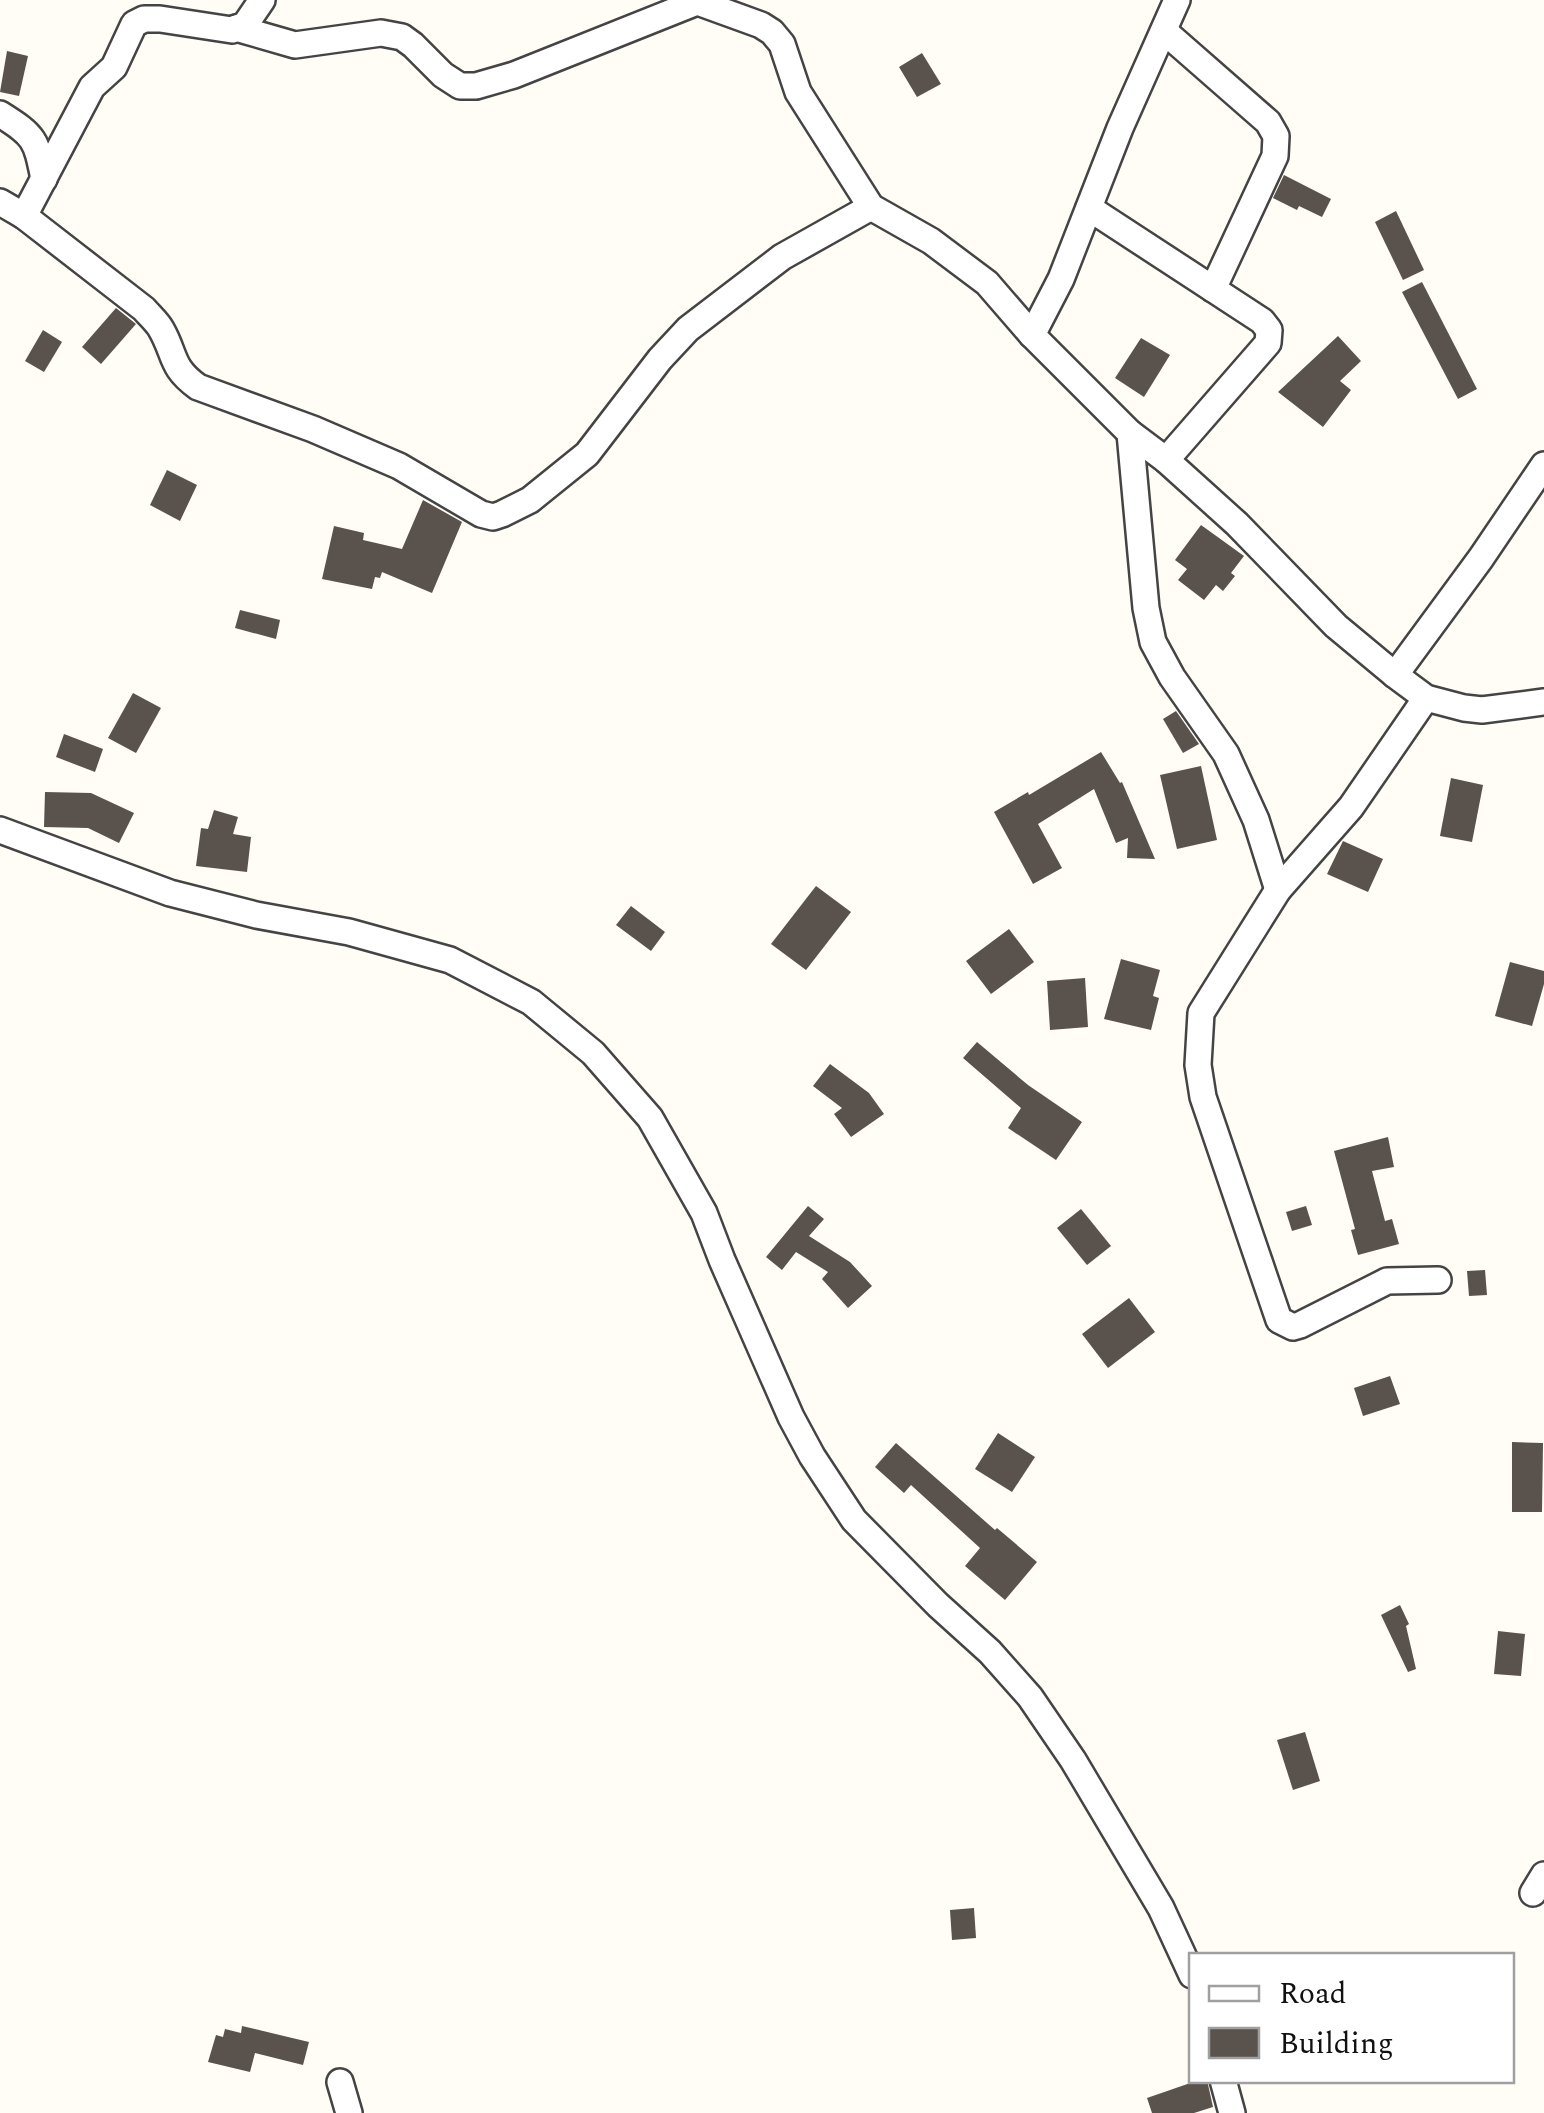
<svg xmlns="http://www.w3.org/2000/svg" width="1544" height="2113" viewBox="0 0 1544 2113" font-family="Spectral,serif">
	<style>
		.building { fill: #5a524d }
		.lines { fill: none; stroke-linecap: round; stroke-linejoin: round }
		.minor-casing { stroke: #444; stroke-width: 30 }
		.minor { stroke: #fff; stroke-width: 25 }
	</style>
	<rect width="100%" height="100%" fill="#fffdf5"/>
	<!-- building -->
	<g class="building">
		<path d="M7,51L28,56L19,96L0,92Z"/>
		<path d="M922,53L941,84L917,97L899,67Z"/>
		<path d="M1284,175L1331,199L1322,217L1299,206L1297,210L1273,198Z"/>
		<path d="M1396,211L1424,270L1403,280L1375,222Z"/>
		<path d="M1422,282L1477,389L1458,399L1402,292Z"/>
		<path d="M116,308L136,324L101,364L82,347Z"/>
		<path d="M43,330L62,342L44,372L25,361Z"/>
		<path d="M1338,336L1361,361L1340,381L1351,390L1323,427L1278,392Z"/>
		<path d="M1141,338L1170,355L1144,397L1115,378Z"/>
		<path d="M167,470L197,485L180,521L150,505Z"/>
		<path d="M423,500L462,522L432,593L382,572L380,578L375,577L372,589L322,579L334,526L364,533L363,540L402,549Z"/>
		<path d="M1201,525L1244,556L1231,573L1235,576L1223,591L1216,585L1204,600L1178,580L1187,569L1175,560Z"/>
		<path d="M240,610L280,620L276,639L235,628Z"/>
		<path d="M133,693L161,708L136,753L108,738Z"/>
		<path d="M1176,711L1199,744L1183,753L1163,719Z"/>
		<path d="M64,734L103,749L95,772L56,757Z"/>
		<path d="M1101,752L1120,783L1122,782L1155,859L1127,858L1128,838L1116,843L1094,789L1038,824L1062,868L1033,884L994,812L1028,792L1029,795Z"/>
		<path d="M1201,766L1217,840L1177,849L1160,775Z"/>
		<path d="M1451,778L1483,785L1472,842L1440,836Z"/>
		<path d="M45,792L91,793L134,813L119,843L88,828L44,827Z"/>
		<path d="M214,810L238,817L233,834L251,837L247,872L196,866L201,828L208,829Z"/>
		<path d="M1343,841L1383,859L1368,892L1327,874Z"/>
		<path d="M816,886L851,912L806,970L771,944Z"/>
		<path d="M631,906L665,932L651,951L616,925Z"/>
		<path d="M1009,929L1034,962L991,994L966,961Z"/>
		<path d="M1121,959L1160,970L1153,996L1159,998L1151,1030L1104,1019Z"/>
		<path d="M1510,962L1544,971V984L1532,1026L1495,1016Z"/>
		<path d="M1085,978L1088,1027L1050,1030L1047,981Z"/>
		<path d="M977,1042L1028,1085L1082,1122L1056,1160L1008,1128L1021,1108L963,1058Z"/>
		<path d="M830,1064L869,1093L884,1114L851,1137L834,1114L842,1108L813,1086Z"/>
		<path d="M1388,1137L1394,1167L1372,1171L1385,1221L1392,1219L1399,1244L1358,1255L1351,1230L1355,1229L1334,1151Z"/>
		<path d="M808,1206L824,1219L809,1236L850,1262L872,1286L848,1308L822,1279L828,1272L796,1252L782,1270L766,1257Z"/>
		<path d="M1306,1206L1312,1225L1292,1231L1286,1212Z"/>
		<path d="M1081,1209L1111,1246L1087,1265L1057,1228Z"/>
		<path d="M1485,1270L1487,1295L1469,1296L1467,1271Z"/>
		<path d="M1129,1298L1155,1332L1108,1368L1082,1334Z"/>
		<path d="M1390,1376L1400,1404L1363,1416L1354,1388Z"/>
		<path d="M998,1433L1035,1457L1012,1492L975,1469Z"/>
		<path d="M1512,1442L1543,1443L1542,1512H1512Z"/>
		<path d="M896,1443L995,1530L997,1528L1037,1562L1005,1600L965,1566L980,1548L911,1485L904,1493L875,1467Z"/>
		<path d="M1400,1605L1409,1624L1406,1626L1416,1669L1408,1672L1381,1615Z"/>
		<path d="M1498,1631L1525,1634L1521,1676L1494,1674Z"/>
		<path d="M1305,1732L1320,1781L1293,1790L1277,1740Z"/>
		<path d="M974,1908L976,1938L952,1940L950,1910Z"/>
		<path d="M242,2026L309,2042L303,2065L255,2053L250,2072L208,2062L216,2035L223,2037L225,2029L241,2033Z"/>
		<path d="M1199,2080H1207L1213,2107L1194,2113H1152L1147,2098Z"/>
	</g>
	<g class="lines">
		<!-- minor casing -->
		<g class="minor-casing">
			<g id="minor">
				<path d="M692,0L761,25L772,32L782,44L798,92L871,207L931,241L987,283L1032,335L1130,433L1166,460L1237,524L1336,626L1395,675L1426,698L1464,708L1482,710L1544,702"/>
				<path d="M236,28L295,45L381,33L402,37L413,45L443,75L460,86H476L514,75L697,2"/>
				<path d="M1164,31L1268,122L1276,136L1275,156L1213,289"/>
				<path d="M0,114C35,136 36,139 44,179"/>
				<path d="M0,202L24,216L144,309C150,316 157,322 161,329C176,355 170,367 198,387L313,429L399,466L481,514L493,517L502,514L530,500L587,454L660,359L688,329L782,257L871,207"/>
				<path d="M1089,208L1262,321L1269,330L1268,343L1166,460"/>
				<path d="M24,216L92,87L114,67L134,24L144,19H160L232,30L245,25L262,0"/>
				<path d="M1032,335L1061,279L1120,128L1177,0"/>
				<path d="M1130,433L1146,608L1153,642L1172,677L1226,754L1256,820L1278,890"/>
				<path d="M1395,675L1481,558L1544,465"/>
				<path d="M1426,698L1351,807L1278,890L1201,1013L1198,1065L1203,1097L1279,1320L1293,1327L1300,1325L1387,1281L1438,1280"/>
				<path d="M0,830L170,893L256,915L349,932L450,960L531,1002L593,1053L650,1118L704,1213L722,1260L791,1417L812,1456L854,1520L938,1605L990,1652L1030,1697L1073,1760L1161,1908L1192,1975"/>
				<path d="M1533,1893L1544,1875"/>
				<path d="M1223,2080L1232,2113"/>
				<path d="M340,2082L349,2113"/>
			</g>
		</g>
		<!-- minor -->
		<use href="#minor" class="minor"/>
	</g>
	<!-- legend -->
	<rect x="1189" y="1953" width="325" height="130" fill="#ffffff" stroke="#a0a0a0" stroke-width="2.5"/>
	<rect x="1209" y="1986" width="50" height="15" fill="#ffffff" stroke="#a0a0a0" stroke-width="2.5"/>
	<text x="1279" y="2003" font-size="30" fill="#111111">Road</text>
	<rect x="1209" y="2028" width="50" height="30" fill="#5a524d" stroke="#a0a0a0" stroke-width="2.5"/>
	<text x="1279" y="2053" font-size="30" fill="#111111">Building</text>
</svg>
